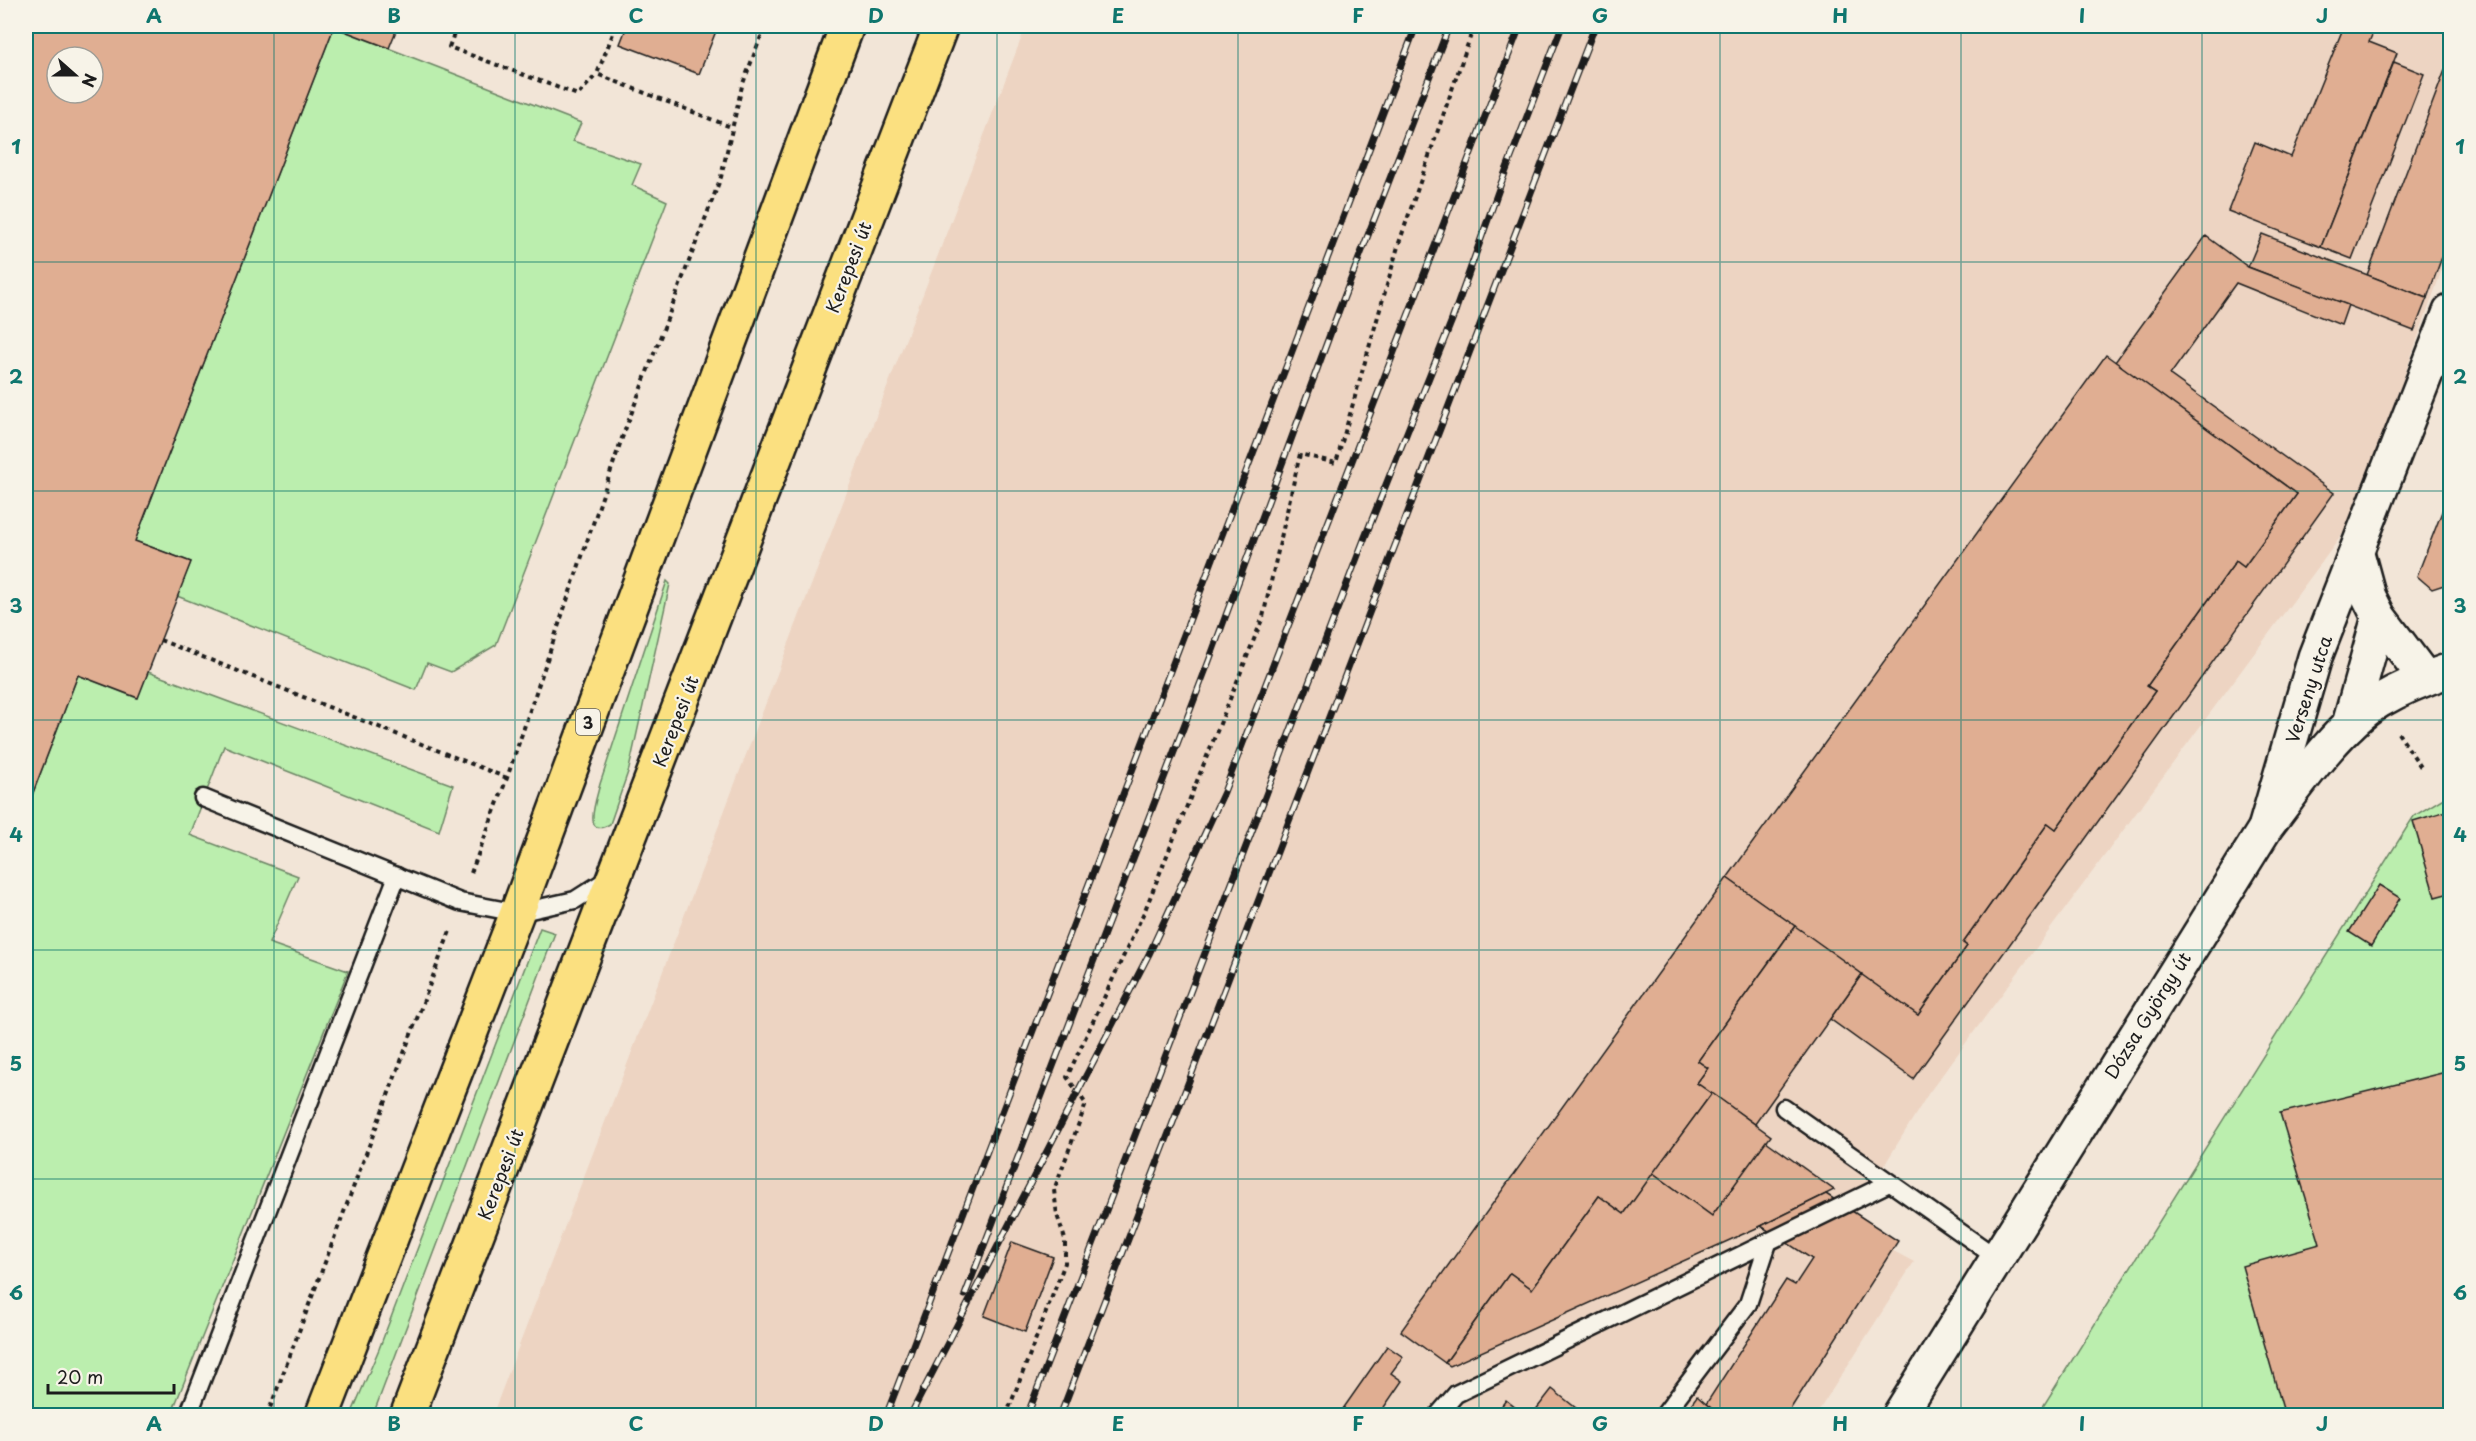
<svg xmlns="http://www.w3.org/2000/svg" width="2476" height="1441" viewBox="0 0 2476 1441" font-family="'Playpen Sans',sans-serif">
	<style>
		.built { fill: #edd4c2 }
		.green { fill: #bbeeae; stroke: #6c8565; stroke-width: 1.5 }
		.building { fill: #e0ae92; stroke: #1c1c1c; stroke-width: 1.5; fill-rule: evenodd }
		.lines { fill: none; stroke-linecap: round; stroke-linejoin: round }
		.service-casing { stroke: #1c1c1c; stroke-width: 21 }
		.minor-casing { stroke: #1c1c1c; stroke-width: 38 }
		.secondary-casing { stroke: #1c1c1c; stroke-width: 38 }
		.primary-casing { stroke: #1c1c1c; stroke-width: 38 }
		.path { stroke: #1c1c1c; stroke-width: 4; stroke-dasharray: 4.5 4.5; stroke-linecap: butt }
		.service { stroke: #f7f3e8; stroke-width: 16 }
		.minor { stroke: #f7f3e8; stroke-width: 33 }
		.secondary { stroke: #f7f3e8; stroke-width: 33 }
		.primary { stroke: #fbe080; stroke-width: 33 }
		.rail-casing { stroke: #1c1c1c; stroke-width: 7 }
		.rail { stroke: #f7f3e8; stroke-width: 4.5; stroke-dasharray: 14; stroke-linecap: butt }
		.grid { fill: none; stroke: #0f766e; stroke-width: 1.5; stroke-opacity: 0.55 }
		.labels { text-anchor: middle; dominant-baseline: central; stroke-width: 4.5; stroke-linejoin: round; paint-order: stroke }
		.shield { fill: #f7f3e8; stroke: #5e5c59; stroke-width: 1.5 }
		.shield-label { font-size: 16px; font-weight: bold; fill: #1c1c1c }
		.street-label { font-size: 18px; fill: #1c1c1c; stroke: #f7f3e8 }
		.neatline { fill: none; stroke: #0f766e; stroke-width: 2 }
		.grid-label { font-size: 20px; text-anchor: middle; font-weight: bold; fill: #0f766e }
	</style>
	<rect width="100%" height="100%" fill="#f2e5d7"/>
	<filter id="ink" filterUnits="userSpaceOnUse"><feTurbulence type="fractalNoise" baseFrequency=".0167" numOctaves="2"/><feDisplacementMap in="SourceGraphic" scale="12" xChannelSelector="R" yChannelSelector="G"/><feConvolveMatrix kernelMatrix="1 2 1 2 8 2 1 2 1" color-interpolation-filters="sRGB"/></filter>
	<g filter="url(#ink)">
		<!-- built -->
		<path class="built" d="M1026,26H2450V247L2353,520L1928,1094L1847,1226L1914,1262L1816,1415L492,1416Z"/>
		<!-- green -->
		<g class="green">
			<path d="M334,27L581,123L573,141L641,164L632,185L667,201L496,645L451,672L427,663L416,690L177,596L191,562L135,541Z"/>
			<path d="M667,581L670,584L629,769L610,824C581,840 597,797 600,784Z"/>
			<path d="M148,672L453,785L439,831L224,746L190,835L298,876L269,943L348,971L171,1415H26V811L78,675L137,698Z"/>
			<path d="M2450,794V1415L2037,1416L2414,816Z"/>
			<path d="M540,928L555,933L373,1415H351L379,1349Z"/>
		</g>
		<!-- building -->
		<g class="building">
			<path d="M26,26H398L389,48L334,27L135,541L191,562L138,698L78,675L26,811ZM57,57H93V93H57Z"/>
			<path d="M627,26H718L699,74L620,44Z"/>
			<path d="M2344,26H2376L2369,42L2397,53L2321,247L2228,211L2255,142L2291,157Z"/>
			<path d="M2450,57V235L2427,298L2367,275Z"/>
			<path d="M2394,62L2424,74L2352,259L2321,247Z"/>
			<path d="M2262,234L2427,298L2414,331L2248,267Z"/>
			<path d="M2206,236L2248,267L2348,305L2341,325L2236,283L2170,375L2334,493L1913,1079L1830,1019L1862,974L1918,1015L1967,946L1963,943L2048,823L2056,829L2155,691L2147,686L2236,561L2244,567L2297,494L2115,362Z"/>
			<path d="M2106,355L2297,494L2244,567L2236,561L2147,686L2155,691L2056,829L2048,823L1963,943L1967,946L1918,1015L1727,878Z"/>
			<path d="M2450,491V583L2432,589L2417,576Z"/>
			<path d="M2450,810V893L2435,897L2413,821Z"/>
			<path d="M1727,878L1795,926L1698,1061L1708,1068L1697,1083L1712,1093L1624,1214L1599,1196L1532,1289L1510,1273L1445,1363L1401,1331Z"/>
			<path d="M2379,885L2400,898L2371,946L2349,932Z"/>
			<path d="M1795,926L1862,974L1755,1124L1697,1083L1708,1068L1698,1061Z"/>
			<path d="M2450,1071V1410L2435,1416H2285L2242,1266L2320,1244L2280,1113Z"/>
			<path d="M1712,1093L1771,1136L1712,1216L1653,1173Z"/>
			<path d="M1766,1141L1834,1190L1761,1226L1450,1366L1445,1363L1510,1273L1532,1289L1599,1196L1624,1214L1653,1173L1712,1216Z"/>
			<path d="M1826,1194L1898,1241L1786,1416H1721L1706,1404L1786,1280L1795,1285L1812,1259L1761,1226Z"/>
			<path d="M1012,1242L1053,1257L1025,1332L984,1316Z"/>
			<path d="M1387,1346L1403,1357L1391,1373L1402,1381L1378,1416H1338Z"/>
			<path d="M1552,1389L1586,1416H1531Z"/>
			<path d="M1697,1396L1706,1404L1721,1416H1682Z"/>
			<path d="M1506,1400L1526,1416H1494Z"/>
		</g>
		<g class="lines">
			<!-- service casing -->
			<g class="service-casing">
				<g id="service">
					<path d="M203,798L460,902L517,913L575,900L611,877"/>
					<path d="M1784,1108L1997,1258"/>
					<path d="M188,1416L397,876"/>
					<path d="M1437,1416L1456,1394L1889,1183"/>
					<path d="M1663,1416L1748,1304L1768,1243"/>
				</g>
			</g>
			<!-- minor casing -->
			<g class="minor-casing">
				<g id="minor">
					<path d="M2357,553L2369,597L2379,617L2425,678"/>
					<path d="M2349,725L2379,617"/>
					<path d="M2266,825L2315,657L2450,312"/>
				</g>
			</g>
			<!-- secondary casing -->
			<g class="secondary-casing">
				<path id="secondary" d="M1899,1416L2266,827C2296,788 2337,727 2379,701C2401,688 2426,678 2450,670"/>
			</g>
			<!-- primary casing -->
			<g class="primary-casing">
				<g id="primary">
					<path d="M322,1416L517,913L847,26"/>
					<path d="M407,1416L941,26"/>
				</g>
			</g>
			<!-- path -->
			<g class="path">
				<path d="M457,26L449,47L578,95L597,74"/>
				<path d="M616,26L597,74L731,127"/>
				<path d="M160,640L507,778"/>
				<path d="M2398,733L2421,767"/>
				<path d="M471,873L507,778L622,438L721,177L742,86L765,26"/>
				<path d="M267,1416L450,931"/>
				<path d="M1006,1416L1065,1263V1239L1057,1215L1054,1190L1086,1104L1067,1077L1145,910L1263,617L1300,454L1336,463L1399,243L1474,26"/>
			</g>
			<!-- service -->
			<use href="#service" class="service"/>
			<!-- minor -->
			<use href="#minor" class="minor"/>
			<!-- secondary -->
			<use href="#secondary" class="secondary"/>
			<!-- primary -->
			<use href="#primary" class="primary"/>
			<!-- rail casing -->
			<g class="rail-casing">
				<g id="rail">
					<path d="M965,1295L1209,661L1339,310L1449,26"/>
					<path d="M886,1416L1416,26"/>
					<path d="M910,1416L1149,954L1224,792L1520,26"/>
					<path d="M1027,1416L1365,537L1452,320L1500,186L1562,26"/>
					<path d="M1060,1416L1595,26"/>
				</g>
			</g>
			<!-- rail -->
			<use href="#rail" class="rail"/>
		</g>
	</g>
	<!-- grid -->
	<path class="grid" d="M274,26V1416M515,26V1416M756,26V1416M997,26V1416M1238,26V1416M1479,26V1416M1720,26V1416M1961,26V1416M2202,26V1416M26,262H2450M26,491H2450M26,720H2450M26,950H2450M26,1179H2450"/>
	<g class="labels">
		<!-- shield labels -->
		<rect class="shield" x="576" y="709" width="24" height="26" rx="4.5"/>
		<g class="shield-label">
			<text x="588" y="722">3</text>
		</g>
		<!-- street labels -->
		<g class="street-label">
			<text transform="translate(848 267) rotate(-69)">Kerepesi út</text>
			<text transform="translate(2308 689) rotate(-72)">Verseny utca</text>
			<text transform="translate(675 721) rotate(-69)">Kerepesi út</text>
			<text transform="translate(2147 1015) rotate(-58)">Dózsa György út</text>
			<text transform="translate(500 1174) rotate(-69)">Kerepesi út</text>
		</g>
	</g>
	<!-- margin -->
	<rect width="2476" height="1441" fill="none" stroke="#f7f3e8" stroke-width="66"/>
	<!-- north arrow -->
	<g transform="translate(75 75) rotate(111)"><circle r="28" fill="#f7f3e8" stroke="#9f9d96" stroke-width="1.5"/>
	<path d="M0-4.5L10 22L0 15L-10 22Z" fill="#1c1c1c"/>
	<text y="-9" font-size="16" font-weight="bold" text-anchor="middle" fill="#1c1c1c">N</text>
	</g>
	<!-- scale -->
	<path d="M48 1384v9h126v-9" fill="none" stroke="#1c1c1c" stroke-width="3"/>
	<text x="57" y="1384" font-size="18" fill="#1c1c1c" stroke="#f7f3e8" stroke-width="4.5" paint-order="stroke">20 m</text>
	<rect x="33" y="33" width="2410" height="1375" class="neatline"/>
	<g class="grid-label">
		<text x="154" y="23">A</text>
		<text x="394" y="23">B</text>
		<text x="636" y="23">C</text>
		<text x="876" y="23">D</text>
		<text x="1118" y="23">E</text>
		<text x="1358" y="23">F</text>
		<text x="1600" y="23">G</text>
		<text x="1840" y="23">H</text>
		<text x="2082" y="23">I</text>
		<text x="2322" y="23">J</text>
		<text x="16" y="154">1</text>
		<text x="2460" y="154">1</text>
		<text x="16" y="384">2</text>
		<text x="2460" y="384">2</text>
		<text x="16" y="613">3</text>
		<text x="2460" y="613">3</text>
		<text x="16" y="842">4</text>
		<text x="2460" y="842">4</text>
		<text x="16" y="1071">5</text>
		<text x="2460" y="1071">5</text>
		<text x="16" y="1300">6</text>
		<text x="2460" y="1300">6</text>
		<text x="154" y="1431">A</text>
		<text x="394" y="1431">B</text>
		<text x="636" y="1431">C</text>
		<text x="876" y="1431">D</text>
		<text x="1118" y="1431">E</text>
		<text x="1358" y="1431">F</text>
		<text x="1600" y="1431">G</text>
		<text x="1840" y="1431">H</text>
		<text x="2082" y="1431">I</text>
		<text x="2322" y="1431">J</text>
	</g>
</svg>
